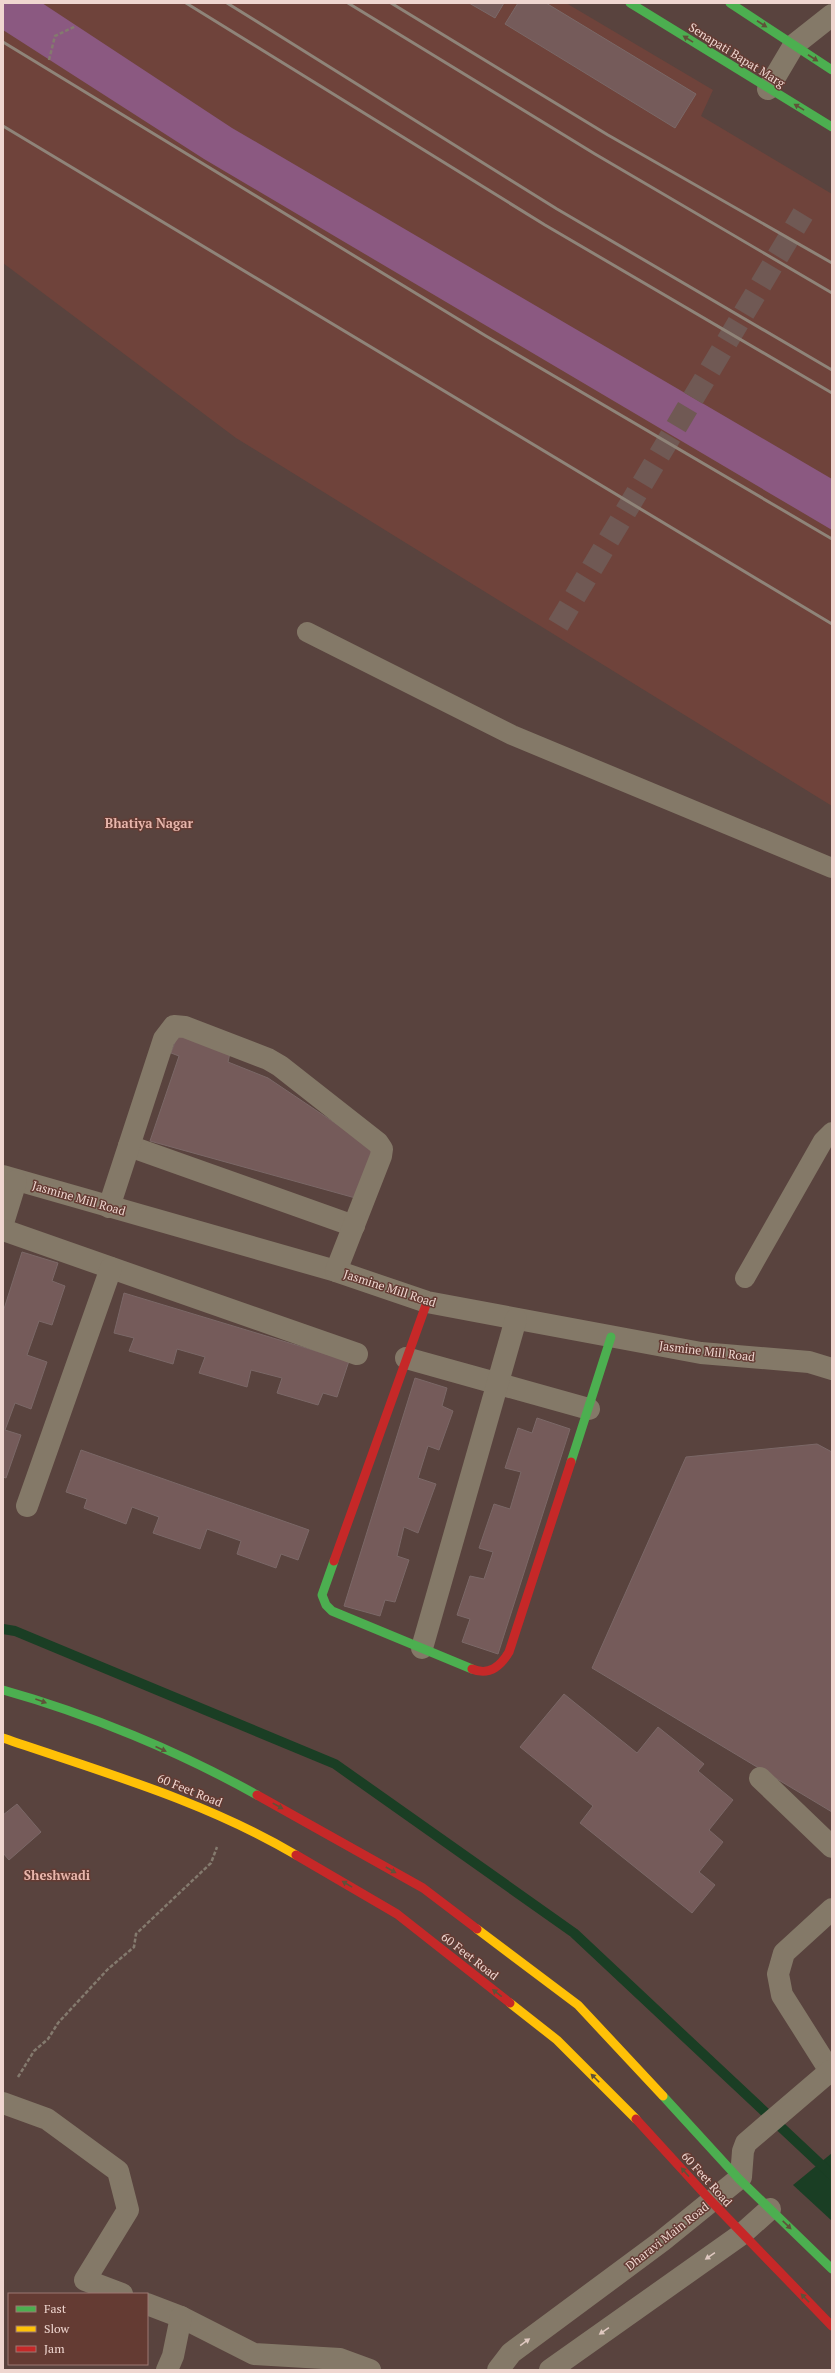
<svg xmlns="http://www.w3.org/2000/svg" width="835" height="2373" viewBox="0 0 835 2373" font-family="'PT Serif',serif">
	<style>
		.built { fill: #6f433b }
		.green { fill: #8b5981 }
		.water { fill: #1a3e24 }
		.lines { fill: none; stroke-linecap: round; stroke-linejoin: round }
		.stream { stroke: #1a3e24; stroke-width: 10 }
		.building { fill: #755b5a; stroke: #7b6867 }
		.street-tunnel { stroke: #705954; stroke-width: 22; stroke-dasharray: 22 11; stroke-linecap: butt }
		.path { stroke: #847a6e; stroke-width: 2.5; stroke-dasharray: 4 2; stroke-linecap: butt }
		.lane { stroke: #847968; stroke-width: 20 }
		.street { stroke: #847968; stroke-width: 22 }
		.fast { stroke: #4caf50; stroke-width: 9 }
		.slow { stroke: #ffc107; stroke-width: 9 }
		.jam { stroke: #c62828; stroke-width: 9 }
		.rail { stroke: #8f8479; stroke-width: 3 }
		.oneway { fill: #5f5239 }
		.oneway2 { fill: #dfc8c0 }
		.labels { text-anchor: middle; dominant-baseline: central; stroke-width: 3; stroke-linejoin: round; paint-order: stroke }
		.street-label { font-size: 12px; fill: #efd6d0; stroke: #643b33 }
		.neighbourhood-label { font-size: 13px; font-weight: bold; fill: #e8b6ac; stroke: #643b33 }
	</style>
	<rect width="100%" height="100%" fill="#59433e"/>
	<!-- built -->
	<path class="built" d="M3,3H566L713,90L701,116L832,194V806L236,438L3,263Z"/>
	<!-- green -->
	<path class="green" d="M3,3H42L232,128L832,479V530L204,159L3,30Z"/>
	<!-- water -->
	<path class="water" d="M832,2153V2221L793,2185Z"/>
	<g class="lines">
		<!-- stream -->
		<path class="stream" d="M3,1629L15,1631L335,1764L574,1933L832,2175"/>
	</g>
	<!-- building -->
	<g class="building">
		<path d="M469,3H504L495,18Z"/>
		<path d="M518,3H546L696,94L675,128L505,24Z"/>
		<path d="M178,1034L230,1053L228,1062L268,1078L375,1150L359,1199L150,1141L179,1056L171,1053Z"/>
		<path d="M22,1252L58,1263L52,1281L65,1286L52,1325L39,1321L27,1355L47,1362L31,1409L15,1403L5,1430L21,1435L6,1478L3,1477V1312Z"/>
		<path d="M124,1293L349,1361L337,1397L323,1393L318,1405L277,1393L282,1378L251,1370L247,1387L199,1373L205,1357L177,1349L173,1364L129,1351L134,1338L114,1333Z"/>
		<path d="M415,1378L447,1388L442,1406L453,1411L439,1450L428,1446L418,1478L436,1484L418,1533L404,1527L397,1556L409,1560L395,1602L385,1600L380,1616L344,1606Z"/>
		<path d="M537,1418L570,1429L498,1654L462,1642L470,1619L457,1615L470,1576L484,1579L493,1552L479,1548L494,1504L510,1509L521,1472L505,1468L518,1428L532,1433Z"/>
		<path d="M817,1444L832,1452V1812L592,1668L686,1457Z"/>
		<path d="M81,1450L309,1530L298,1560L281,1554L276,1568L237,1554L241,1541L207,1529L200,1549L153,1533L159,1517L132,1507L126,1524L84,1508L87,1499L66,1492Z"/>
		<path d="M564,1694L637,1753L658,1727L704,1764L698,1771L733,1800L709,1830L723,1842L699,1872L715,1885L692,1913L580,1823L593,1806L520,1747Z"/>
		<path d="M17,1804L41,1832L9,1860L3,1853V1815Z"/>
	</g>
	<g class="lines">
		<!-- street-tunnel -->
		<path class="street-tunnel" d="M558,625L803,214"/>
		<!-- path -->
		<g class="path">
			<path d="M49,60L55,36L76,26"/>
			<path d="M18,2077L34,2051L48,2039L58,2023L108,1969L134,1947L136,1934L211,1863L217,1847"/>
		</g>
		<!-- lane -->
		<g class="lane">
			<path d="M307,632L512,735L832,868"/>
			<path d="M745,1278L823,1141L832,1132"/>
		</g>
		<!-- street -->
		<g class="street">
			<path d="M768,89L794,45L832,15"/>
			<path d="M129,1146L354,1226"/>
			<path d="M3,1176L336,1271L427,1302L701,1353L809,1362L832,1369"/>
			<path d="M109,1207L164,1039L174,1026L185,1027L268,1059L280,1066L378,1143L382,1149L381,1156L336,1271"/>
			<path d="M3,1223L16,1181"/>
			<path d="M3,1230L357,1354"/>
			<path d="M406,1358L589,1409"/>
			<path d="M27,1506L111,1268"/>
			<path d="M422,1648L516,1319"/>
			<path d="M760,1778L832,1847"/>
			<path d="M832,1909L784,1953L778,1974L782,1995L832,2074"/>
			<path d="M3,2103L47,2119L118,2171L128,2210L85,2280L122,2294"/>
			<path d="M147,2304L181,2317L254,2354L340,2359L370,2370"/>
			<path d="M167,2370L173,2356L181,2317"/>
			<path d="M498,2370L511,2353L662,2241L741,2177L743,2151L746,2143L830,2071"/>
			<path d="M550,2370L742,2234L770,2209"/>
		</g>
		<!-- fast -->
		<g class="fast">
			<path d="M630,3L832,127"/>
			<path d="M730,3L832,70"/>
			<path d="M571,1462L611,1337"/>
			<path d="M334,1561L322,1595L326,1605L332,1611L472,1669"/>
			<path d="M3,1690C89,1714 180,1752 257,1795"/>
			<path d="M663,2096L739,2179L832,2269"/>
		</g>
		<!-- slow -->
		<g class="slow">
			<path d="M3,1738C102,1772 205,1801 296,1855"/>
			<path d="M477,1929L578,2005L663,2096"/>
			<path d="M510,2003L557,2040L636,2119"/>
		</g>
		<!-- jam -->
		<g class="jam">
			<path d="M334,1561L427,1302"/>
			<path d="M472,1669C489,1676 500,1667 509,1652L571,1462"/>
			<path d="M257,1795L423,1888L477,1929"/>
			<path d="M296,1855L397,1914L510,2003"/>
			<path d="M636,2119L711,2201L832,2326"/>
		</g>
		<!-- rail -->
		<g class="rail">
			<path d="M186,3L545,225L832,393"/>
			<path d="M227,3L557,209L832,370"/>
			<path d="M348,3L595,154L832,293"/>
			<path d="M391,3L608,135L832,263"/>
			<path d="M3,42L486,336L832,539"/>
			<path d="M3,126L832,624"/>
		</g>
	</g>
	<!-- one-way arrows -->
	<defs><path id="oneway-solid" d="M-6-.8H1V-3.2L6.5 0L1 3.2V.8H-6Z"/></defs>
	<g class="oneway">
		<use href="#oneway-solid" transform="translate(762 24) rotate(33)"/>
		<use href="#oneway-solid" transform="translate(688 39) rotate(-148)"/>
		<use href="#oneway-solid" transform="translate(813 58) rotate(33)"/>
		<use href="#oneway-solid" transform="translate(799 107) rotate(-149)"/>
		<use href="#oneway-solid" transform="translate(41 1701) rotate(20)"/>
		<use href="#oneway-solid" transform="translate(161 1749) rotate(24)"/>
		<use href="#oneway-solid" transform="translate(278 1806) rotate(29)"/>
		<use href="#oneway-solid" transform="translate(391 1870) rotate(30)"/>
		<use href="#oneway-solid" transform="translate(347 1884) rotate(-149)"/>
		<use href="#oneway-solid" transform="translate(497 1993) rotate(-142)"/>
		<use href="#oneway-solid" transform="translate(595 2078) rotate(-135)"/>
		<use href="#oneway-solid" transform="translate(685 2172) rotate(-132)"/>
		<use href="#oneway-solid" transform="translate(787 2225) rotate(44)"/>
		<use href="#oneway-solid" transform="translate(805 2298) rotate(-134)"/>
	</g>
	<g class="oneway2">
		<use href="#oneway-solid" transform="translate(710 2256) rotate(145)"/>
		<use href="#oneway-solid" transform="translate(604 2331) rotate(145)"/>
		<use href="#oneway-solid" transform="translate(525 2342) rotate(-36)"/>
	</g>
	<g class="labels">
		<!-- street labels -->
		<g class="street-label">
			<text transform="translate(737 55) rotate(32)">Senapati Bapat Marg</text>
			<text transform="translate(79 1198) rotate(16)">Jasmine Mill Road</text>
			<text transform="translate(390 1288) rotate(18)">Jasmine Mill Road</text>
			<text transform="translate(707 1351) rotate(7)">Jasmine Mill Road</text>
			<text transform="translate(190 1790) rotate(22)">60 Feet Road</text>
			<text transform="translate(470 1956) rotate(38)">60 Feet Road</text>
			<text transform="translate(707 2179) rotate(48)">60 Feet Road</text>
			<text transform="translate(667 2236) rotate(-38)">Dharavi Main Road</text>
		</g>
		<!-- neighbourhood labels -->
		<g class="neighbourhood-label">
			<text x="149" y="823">Bhatiya Nagar</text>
			<text x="57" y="1875">Sheshwadi</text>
		</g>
	</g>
	<!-- border -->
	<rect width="835" height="2373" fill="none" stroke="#efd6d0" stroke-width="8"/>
	<!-- legend -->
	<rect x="8" y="2293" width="140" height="72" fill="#643b33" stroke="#9c7972"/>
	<rect x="16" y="2306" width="20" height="6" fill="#4caf50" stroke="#9c7972"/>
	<text x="44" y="2313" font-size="12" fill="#efd6d0">Fast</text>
	<rect x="16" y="2326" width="20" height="6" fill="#ffc107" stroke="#9c7972"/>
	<text x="44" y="2333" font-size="12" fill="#efd6d0">Slow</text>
	<rect x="16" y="2346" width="20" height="6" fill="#c62828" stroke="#9c7972"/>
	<text x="44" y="2353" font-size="12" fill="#efd6d0">Jam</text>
</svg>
